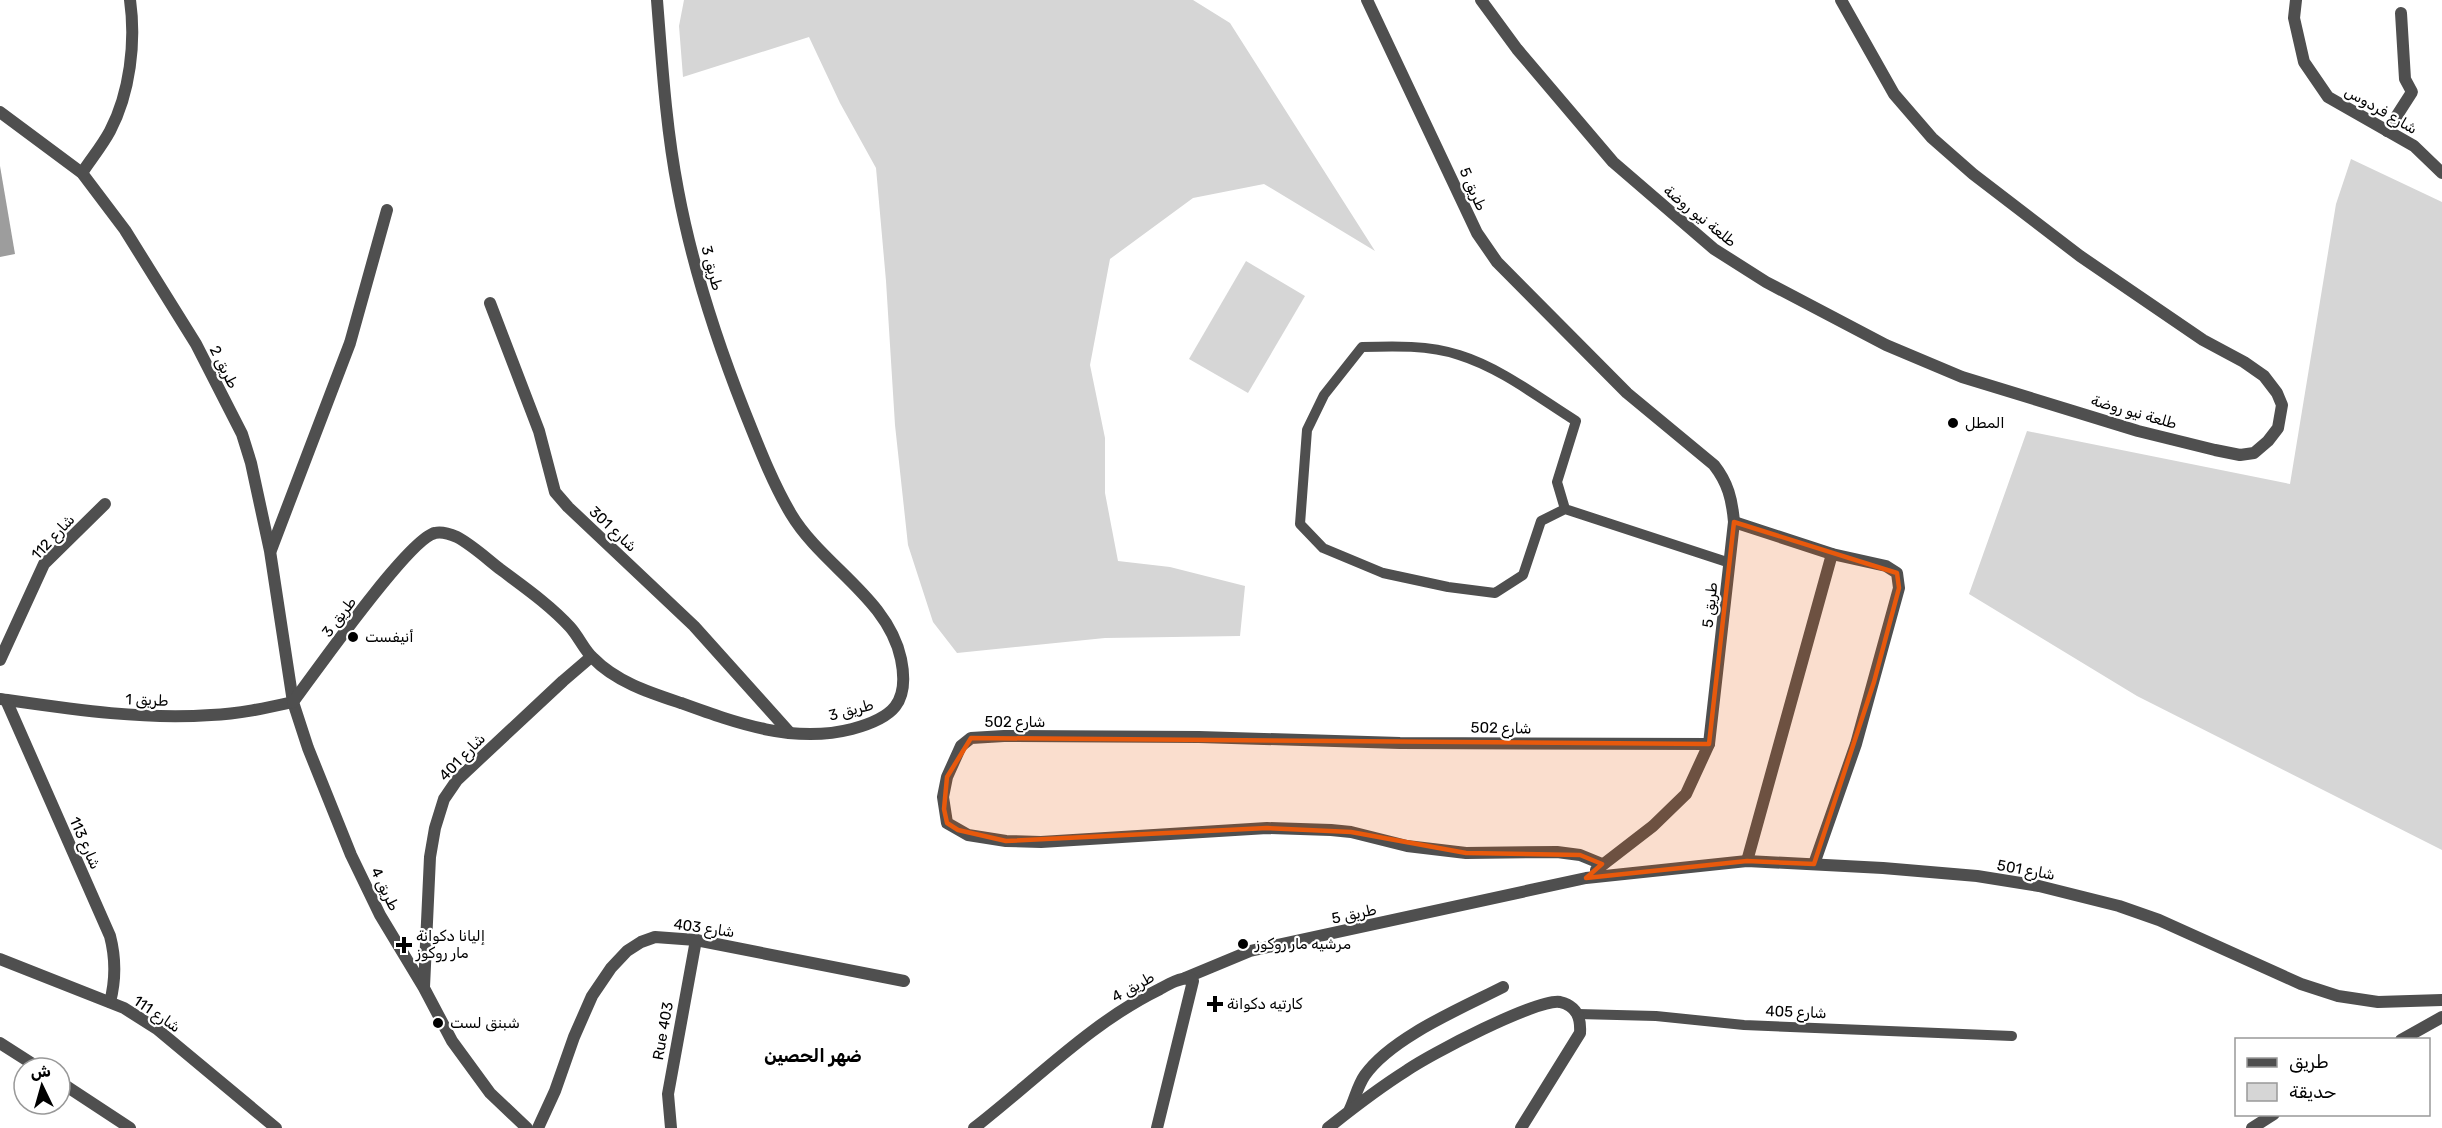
<svg xmlns="http://www.w3.org/2000/svg" width="2442" height="1128" viewBox="0 0 2442 1128" font-family="Rubik,Vazirmatn,sans-serif">
	<style>
		.green { fill: #d6d6d6 }
		.water { fill: #9d9d9d }
		.lines { fill: none; stroke-linecap: round; stroke-linejoin: round }
		.lane { stroke: #4f4f4f; stroke-width: 10 }
		.street { stroke: #4f4f4f; stroke-width: 12 }
		.marked { fill: #e8590c; fill-opacity: 0.2; stroke: #e8590c; stroke-width: 4.5; stroke-linejoin: round }
		.poi-dot { fill: #000; stroke: #fff; stroke-width: 2 }
		.labels { text-anchor: middle; dominant-baseline: central; stroke-width: 4.5; stroke-linejoin: round; paint-order: stroke }
		.street-label { font-size: 15px; fill: #000; stroke: #fff }
		.poi-label { font-size: 15px; fill: #000; stroke: #fff; text-anchor: start }
		.quarter-label { font-size: 18px; font-weight: bold; fill: #000; stroke: #fff }
	</style>
	<rect width="100%" height="100%" fill="#fff"/>
	<!-- green -->
	<g class="green">
		<path d="M684,0H1193L1230,23L1375,251L1264,184L1193,198L1110,259L1090,365L1105,438V493L1118,561L1170,567L1245,586L1240,636L1105,638L957,653L933,622L908,545L895,425L886,281L876,168L840,103L809,37L683,77L679,26Z"/>
		<path d="M2351,159L2442,202V850L2137,696L1969,594L2027,431L2290,484L2336,204Z"/>
		<path d="M1246,261L1305,296L1248,393L1189,359Z"/>
	</g>
	<!-- water -->
	<path class="water" d="M0,166L15,254L0,257Z"/>
	<g class="lines">
		<!-- lane -->
		<g class="lane">
			<path d="M1565,509L1541,521L1523,575L1495,593L1448,587L1383,573L1323,548L1300,524L1307,430L1324,395L1362,347C1394,346 1429,345 1459,355C1501,368 1539,398 1576,421L1557,482L1565,509L1730,563"/>
			<path d="M1578,1014L1656,1016L1744,1025L2012,1036"/>
		</g>
		<!-- street -->
		<g class="street">
			<path d="M1367,0L1477,233L1497,262L1627,393L1714,465C1728,483 1732,499 1734,522L1709,744L1686,794L1653,826L1596,870"/>
			<path d="M1481,0L1517,49L1613,162L1714,249L1766,282L1886,345L1962,377L2138,431L2215,450L2240,455L2254,453L2268,441L2278,428L2282,405L2277,393L2264,376L2244,362L2203,340L2080,256L1973,174L1932,138L1894,94L1841,0"/>
			<path d="M2296,0L2294,18L2304,62L2328,97L2414,146L2442,173"/>
			<path d="M0,112L82,173L125,230L196,344L242,434L251,463L270,551L293,702L308,748L351,855L380,915L424,988L452,1041L490,1093L527,1128"/>
			<path d="M2387,131L2412,92L2405,79L2401,13"/>
			<path d="M82,173C91,159 102,146 110,131C130,93 136,42 130,0"/>
			<path d="M490,303L539,431L555,492L568,507L694,626L790,733"/>
			<path d="M1734,522L1832,554L1886,566L1897,573L1899,588L1856,744L1814,864"/>
			<path d="M271,550L350,343L387,210"/>
			<path d="M0,660L44,564L105,504"/>
			<path d="M0,699C70,709 141,720 211,715C239,714 266,708 293,702"/>
			<path d="M6,700L110,936C116,959 116,979 110,1002"/>
			<path d="M293,702C314,674 409,538 435,533C442,531 450,534 457,537C472,545 486,558 500,569C524,587 550,605 570,627C579,637 584,650 593,658C616,682 651,693 681,703C736,723 793,744 852,729C893,718 910,703 901,659C888,598 822,566 791,514C772,482 758,445 744,410C716,339 692,265 678,190C666,128 662,63 657,0"/>
			<path d="M1747,861L1832,554"/>
			<path d="M1602,864L1580,855L1557,852L1466,853L1407,846L1351,832L1331,830L1267,828L1041,842L1006,841L968,835L947,823L943,797L947,777L961,746L971,738L1004,736L1199,737L1400,743L1709,744"/>
			<path d="M0,959L124,1008L157,1029L276,1128"/>
			<path d="M1185,978L1250,951L1586,878L1747,861L1883,868L1977,876L2039,886L2119,906L2159,920L2301,984L2338,996L2378,1002L2442,1000"/>
			<path d="M424,987L430,857L435,828L444,799L457,780L563,681L591,657"/>
			<path d="M2401,1040L2442,1017"/>
			<path d="M0,1043L39,1068"/>
			<path d="M60,1082L130,1128"/>
			<path d="M1350,1109C1355,1098 1358,1085 1365,1075C1392,1037 1462,1008 1503,987"/>
			<path d="M538,1128L555,1091L574,1037L592,996L611,968L627,951L641,942L655,937L696,940L904,981"/>
			<path d="M671,1128L668,1094L696,940"/>
			<path d="M974,1128C1035,1081 1090,1023 1160,989C1169,984 1179,978 1190,978L1193,981L1157,1128"/>
			<path d="M1328,1128C1353,1108 1379,1088 1406,1071C1428,1055 1538,998 1560,1002C1577,1006 1581,1018 1580,1033L1521,1128"/>
			<path d="M2252,1128L2274,1114"/>
		</g>
	</g>
	<!-- marked area -->
	<path class="marked" d="M1734,522L1897,573L1899,588L1874,682L1814,864L1747,861L1586,878L1602,864L1580,855L1466,853L1351,832L1267,828L1006,841L958,830L947,823L944,809L947,777L971,738L1709,744Z"/>
	<!-- markers -->
	<g class="poi-dot">
		<circle cx="1953" cy="423" r="6"/>
		<circle cx="353" cy="637" r="6"/>
		<circle cx="1243" cy="944" r="6"/>
		<path d="M401 936h6v6h6v6h-6v6h-6v-6h-6v-6h6z"/>
		<path d="M1212 995h6v6h6v6h-6v6h-6v-6h-6v-6h6z"/>
		<circle cx="438" cy="1023" r="6"/>
	</g>
	<g class="labels">
		<!-- street labels -->
		<g class="street-label">
			<text transform="translate(2381 110) rotate(30)">شارع فردوس</text>
			<text transform="translate(1473 189) rotate(66)">طريق 5</text>
			<text transform="translate(1700 216) rotate(39)">طلعة نيو روضة</text>
			<text transform="translate(712 268) rotate(75)">طريق 3</text>
			<text transform="translate(224 367) rotate(63)">طريق 2</text>
			<text transform="translate(2134 412) rotate(16)">طلعة نيو روضة</text>
			<text transform="translate(613 529) rotate(43)">شارع 301</text>
			<text transform="translate(53 537) rotate(-47)">شارع 112</text>
			<text transform="translate(1710 605) rotate(-84)">طريق 5</text>
			<text transform="translate(339 617) rotate(-53)">طريق 3</text>
			<text transform="translate(147 700) rotate(2)">طريق 1</text>
			<text transform="translate(851 710) rotate(-15)">طريق 3</text>
			<text x="1015" y="722">شارع 502</text>
			<text transform="translate(1501 728) rotate(1)">شارع 502</text>
			<text transform="translate(462 757) rotate(-46)">شارع 401</text>
			<text transform="translate(85 843) rotate(66)">شارع 113</text>
			<text transform="translate(2026 870) rotate(10)">شارع 501</text>
			<text transform="translate(385 889) rotate(64)">طريق 4</text>
			<text transform="translate(1354 914) rotate(-12)">طريق 5</text>
			<text transform="translate(704 928) rotate(8)">شارع 403</text>
			<text transform="translate(1133 987) rotate(-29)">طريق 4</text>
			<text transform="translate(1796 1012) rotate(2)">شارع 405</text>
			<text transform="translate(157 1014) rotate(34)">شارع 111</text>
			<text transform="translate(663 1031) rotate(-80)">Rue 403</text>
		</g>
		<!-- poi labels -->
		<g class="poi-label">
			<text x="1965" y="423">المطل</text>
			<text x="365" y="637">أنيفست</text>
			<text x="416" y="936">إليانا دكوانة<tspan x="416" dy="17">مار روكوز</tspan></text>
			<text x="1255" y="944">مرشيه مار روكوز</text>
			<text x="1227" y="1004">كارتيه دكوانة</text>
			<text x="450" y="1023">شبنق لست</text>
		</g>
		<!-- quarter labels -->
		<g class="quarter-label">
			<text x="813" y="1056">ضهر الحصين</text>
		</g>
	</g>
	<!-- legend -->
	<rect x="2235" y="1038" width="195" height="78" fill="#ffffff" stroke="#999999" stroke-width="1.5"/>
	<rect x="2247" y="1058" width="30" height="9" fill="#4f4f4f" stroke="#999999" stroke-width="1.5"/>
	<text x="2289" y="1068" font-size="18" fill="#000000">طريق</text>
	<rect x="2247" y="1083" width="30" height="18" fill="#d6d6d6" stroke="#999999" stroke-width="1.5"/>
	<text x="2289" y="1098" font-size="18" fill="#000000">حديقة</text>
	<!-- north arrow -->
	<g transform="translate(42 1086) rotate(355)"><circle r="28" fill="#ffffff" stroke="#999999" stroke-width="1.5"/>
	<path d="M0-4.5L10 22L0 15L-10 22Z" fill="#000000"/>
	<text y="-9" font-size="16" font-weight="bold" text-anchor="middle" fill="#000000">ش</text>
	</g>
</svg>
